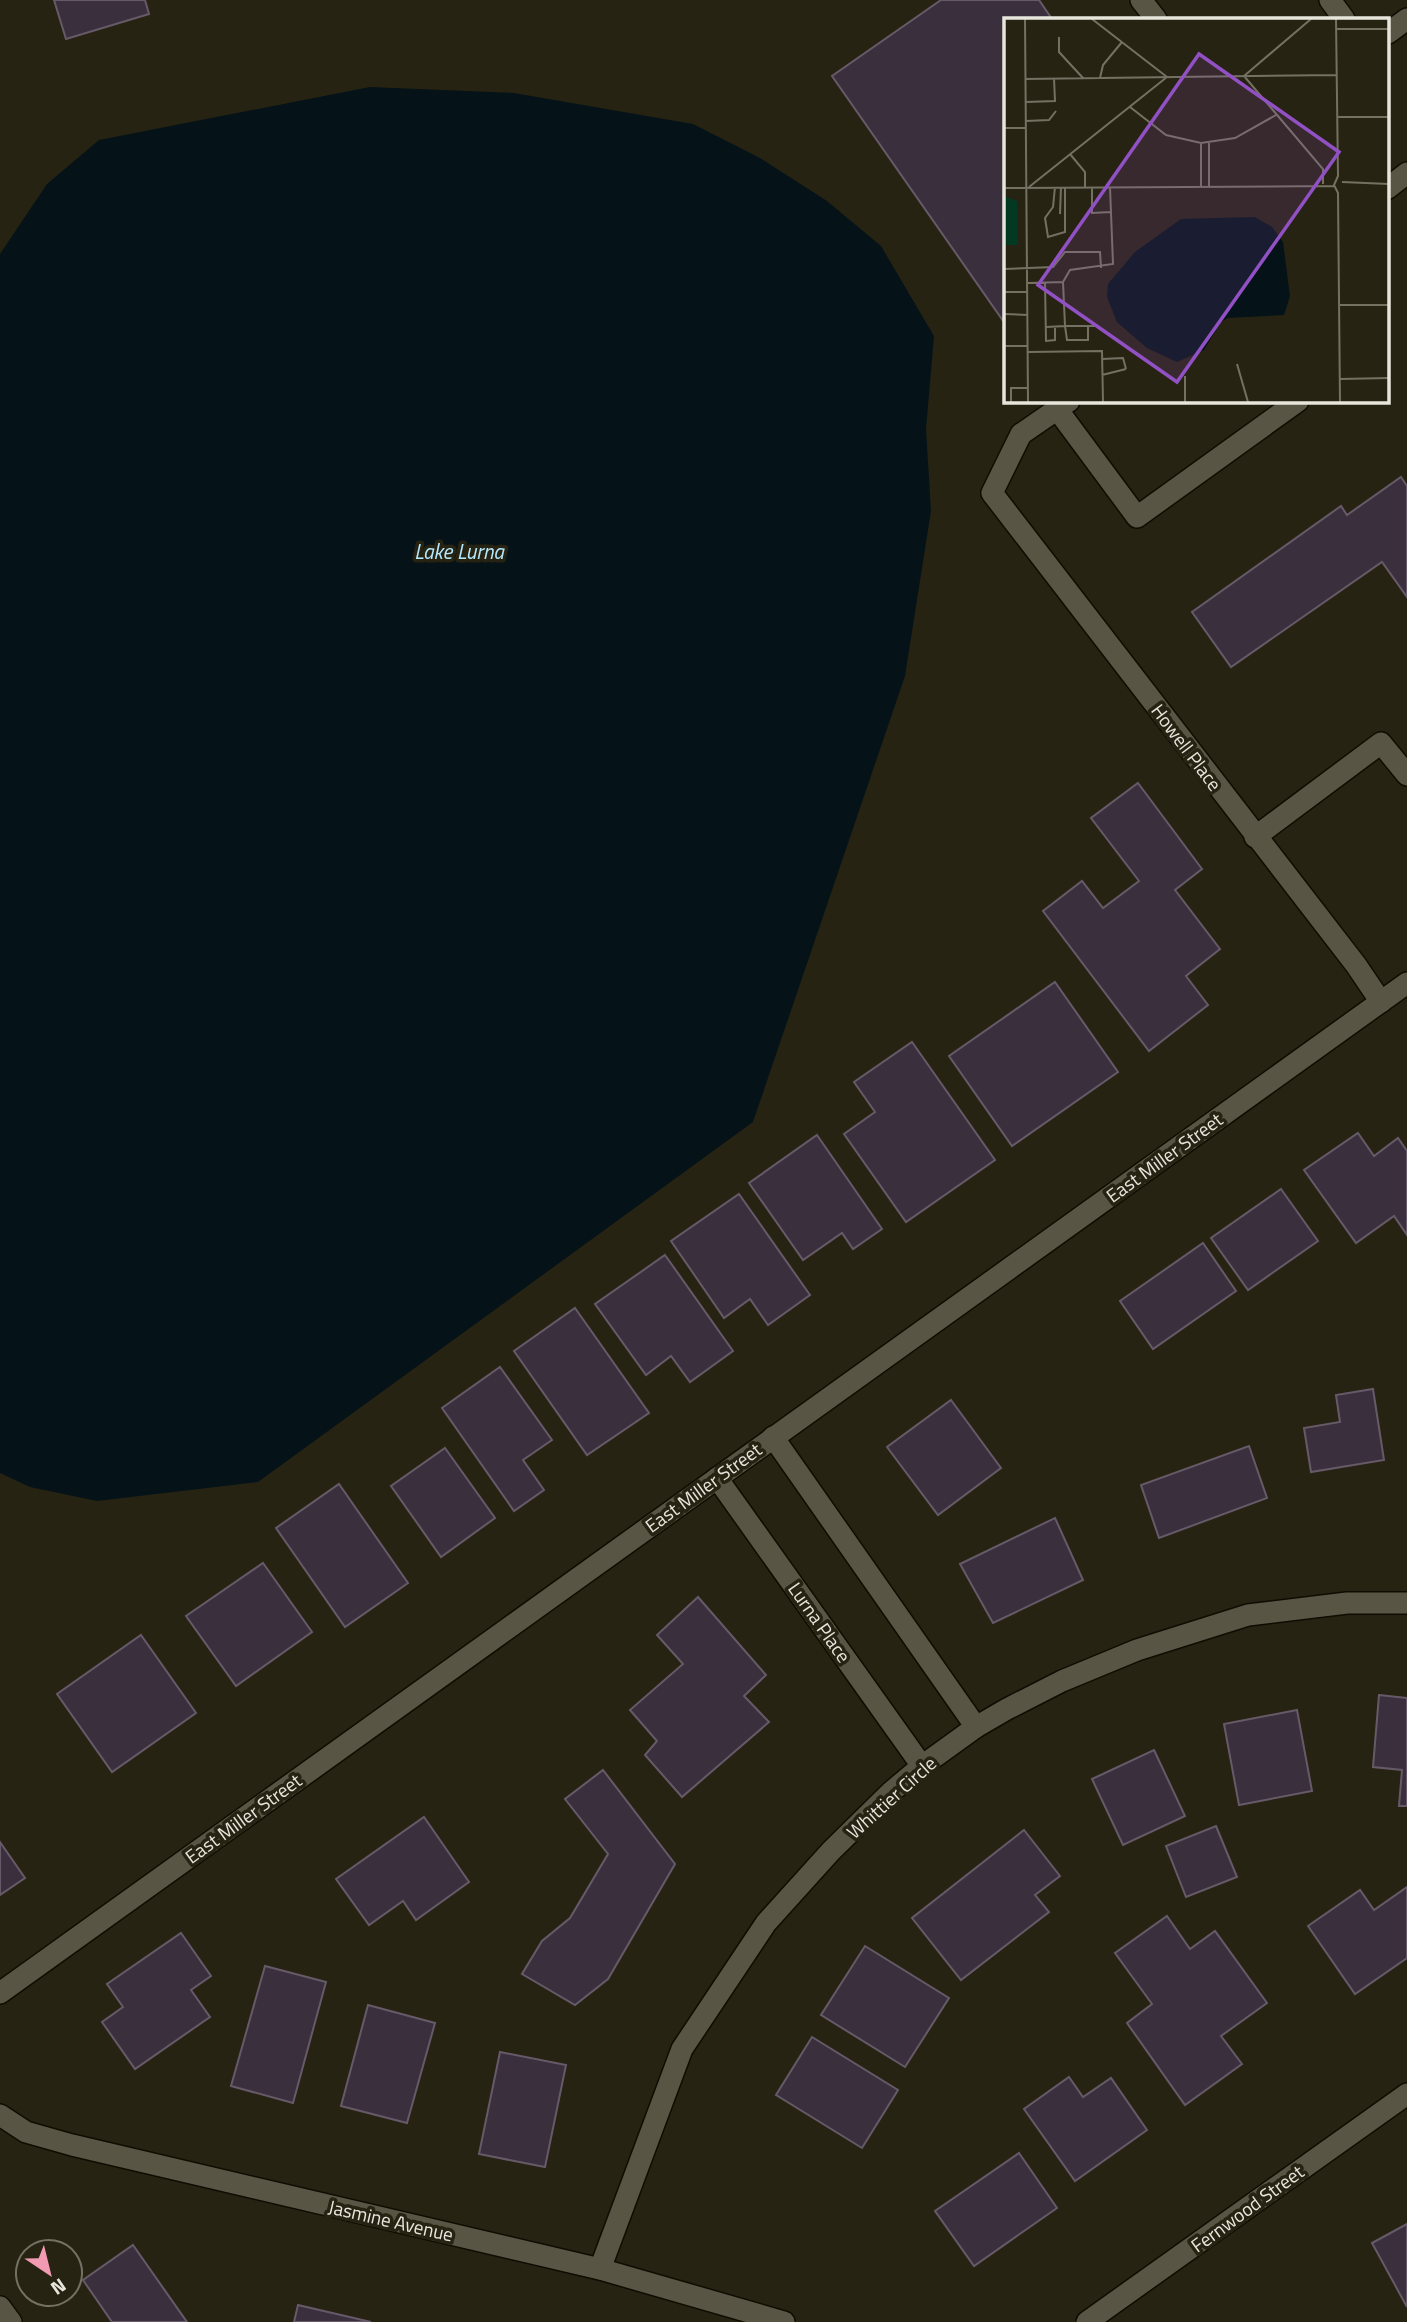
<svg xmlns="http://www.w3.org/2000/svg" width="1407" height="2322" viewBox="0 0 1407 2322" font-family="'Titillium Web',sans-serif">
	<style>
		.water { fill: #051318 }
		.building { fill: #3a2f3c; stroke: #665a69; stroke-width: 2 }
		.lines { fill: none; stroke-linecap: round; stroke-linejoin: round }
		.minor-casing { stroke: #100c01; stroke-width: 24 }
		.minor { stroke: #595544; stroke-width: 21 }
		.labels { text-anchor: middle; dominant-baseline: central; stroke-width: 7; stroke-linejoin: round; paint-order: stroke }
		.street-label { font-size: 19px; fill: #e8e6dc; stroke: #272313 }
		.water-label { font-size: 21px; font-style: italic; fill: #b5e9fd; stroke: #272313 }
		.inset-road { fill: none; stroke: #747163; stroke-width: 2 }
		.view { fill: #9151c5; fill-opacity: 0.15; stroke: #9151c5; stroke-width: 3.5 }
		.inset-edge { fill: none; stroke: #e8e6dc; stroke-width: 3.5 }
	</style>
	<rect width="100%" height="100%" fill="#272313"/>
	<!-- water -->
	<path class="water" d="M370,87L514,93L693,124L760,158L827,201L881,246L934,336L926,429L931,511L905,676L753,1122L258,1482L97,1501L30,1487L0,1473V254L47,184L99,140Z"/>
	<!-- building -->
	<g class="building">
		<path d="M54,0H145L149,14L66,39Z"/>
		<path d="M941,0H1039L1052,19H1006V325L832,76Z"/>
		<path d="M1401,477L1407,486V597L1382,562L1231,667L1192,612L1341,506L1347,515Z"/>
		<path d="M1138,783L1202,869L1175,890L1220,949L1186,976L1208,1005L1149,1051L1043,911L1082,881L1103,908L1139,881L1091,818Z"/>
		<path d="M1055,982L1118,1072L1012,1146L949,1056Z"/>
		<path d="M912,1042L995,1160L906,1222L844,1134L875,1112L854,1082Z"/>
		<path d="M1358,1133L1374,1156L1398,1138L1407,1151V1235L1394,1216L1356,1243L1304,1170Z"/>
		<path d="M817,1135L882,1229L853,1249L842,1233L803,1260L749,1183Z"/>
		<path d="M1281,1189L1318,1241L1248,1290L1211,1238Z"/>
		<path d="M739,1194L810,1295L768,1325L750,1299L724,1318L671,1241Z"/>
		<path d="M1203,1243L1236,1291L1153,1349L1120,1301Z"/>
		<path d="M665,1255L733,1351L690,1382L671,1356L646,1375L595,1304Z"/>
		<path d="M575,1308L649,1413L587,1455L514,1351Z"/>
		<path d="M500,1367L552,1440L523,1460L544,1490L514,1511L442,1408Z"/>
		<path d="M1373,1389L1384,1460L1311,1472L1304,1428L1340,1422L1336,1395Z"/>
		<path d="M951,1400L1001,1468L938,1515L887,1447Z"/>
		<path d="M1249,1446L1267,1498L1159,1538L1141,1485Z"/>
		<path d="M445,1448L495,1518L441,1557L391,1486Z"/>
		<path d="M339,1484L408,1583L345,1627L276,1528Z"/>
		<path d="M1055,1518L1083,1580L993,1623L960,1564Z"/>
		<path d="M263,1563L312,1632L236,1686L186,1616Z"/>
		<path d="M698,1597L766,1675L744,1696L769,1722L682,1797L645,1755L657,1741L630,1710L683,1664L657,1635Z"/>
		<path d="M141,1635L196,1713L112,1772L57,1694Z"/>
		<path d="M1379,1695L1407,1698V1806H1399L1402,1770L1373,1767Z"/>
		<path d="M1297,1710L1312,1791L1239,1805L1224,1724Z"/>
		<path d="M1154,1750L1185,1816L1123,1845L1092,1779Z"/>
		<path d="M603,1770L675,1864L608,1979L575,2005L522,1974L542,1941L570,1918L608,1854L565,1799Z"/>
		<path d="M424,1817L469,1882L416,1920L403,1901L369,1925L336,1879Z"/>
		<path d="M1216,1826L1237,1877L1186,1897L1166,1846Z"/>
		<path d="M1024,1830L1060,1876L1035,1895L1049,1912L961,1980L912,1918Z"/>
		<path d="M0,1842L25,1878L0,1895Z"/>
		<path d="M1407,1887V1958L1355,1994L1308,1926L1360,1890L1374,1910Z"/>
		<path d="M1167,1916L1190,1949L1215,1931L1267,2003L1221,2036L1242,2064L1185,2105L1127,2023L1152,2004L1115,1953Z"/>
		<path d="M181,1933L211,1976L191,1990L210,2017L135,2069L102,2022L123,2007L107,1984Z"/>
		<path d="M865,1946L949,1998L905,2067L821,2015Z"/>
		<path d="M265,1966L326,1982L293,2103L231,2086Z"/>
		<path d="M368,2005L435,2023L407,2123L341,2106Z"/>
		<path d="M812,2037L898,2090L862,2148L776,2095Z"/>
		<path d="M500,2052L566,2065L545,2167L479,2154Z"/>
		<path d="M1069,2077L1083,2097L1111,2078L1147,2130L1075,2181L1024,2109Z"/>
		<path d="M1019,2153L1057,2208L974,2266L935,2211Z"/>
		<path d="M1407,2224V2307L1372,2243Z"/>
		<path d="M133,2245L187,2322H112L83,2280Z"/>
		<path d="M298,2305L371,2322H294Z"/>
	</g>
	<g class="lines">
		<!-- minor casing -->
		<g class="minor-casing">
			<g id="minor">
				<path d="M1141,0L1156,19"/>
				<path d="M1330,0L1344,19"/>
				<path d="M1388,33L1407,19"/>
				<path d="M1388,188L1407,173"/>
				<path d="M1069,401L1021,434L992,493L1356,965L1381,1002"/>
				<path d="M1057,409L1137,517L1298,401"/>
				<path d="M1255,837L1381,743L1407,775"/>
				<path d="M773,1437L976,1727"/>
				<path d="M717,1478L922,1766"/>
				<path d="M0,1993L1407,983"/>
				<path d="M0,2115L26,2132L72,2145L600,2269L784,2322"/>
				<path d="M600,2269L682,2049L766,1923L831,1851L891,1792L922,1766L976,1727L1007,1709L1062,1681L1137,1650L1248,1615L1347,1603H1407"/>
				<path d="M0,2307L11,2322"/>
				<path d="M1087,2322L1407,2094"/>
			</g>
		</g>
		<!-- minor -->
		<use href="#minor" class="minor"/>
	</g>
	<g class="labels">
		<!-- street labels -->
		<g class="street-label">
			<text transform="translate(1187 747) rotate(53)">Howell Place</text>
			<text transform="translate(1164 1157) rotate(-36)">East Miller Street</text>
			<text transform="translate(703 1487) rotate(-36)">East Miller Street</text>
			<text transform="translate(820 1622) rotate(55)">Lurna Place</text>
			<text transform="translate(891 1797) rotate(-42)">Whittier Circle</text>
			<text transform="translate(243 1818) rotate(-36)">East Miller Street</text>
			<text transform="translate(1247 2208) rotate(-36)">Fernwood Street</text>
			<text transform="translate(391 2220) rotate(13)">Jasmine Avenue</text>
		</g>
		<!-- water labels -->
		<g class="water-label">
			<text x="459" y="551">Lake Lurna</text>
		</g>
	</g>
	<!-- overview -->
	<g transform="translate(1004 18)">
		<rect width="385" height="385" fill="#272313"/>
		<path d="M0,178L13,183L14,227H0Z" fill="#033923"/>
		<path d="M251,199L268,209L279,224L286,278L280,297L224,300L217,304L200,332L173,344L143,330L113,304L103,279L104,266L131,234L177,201Z" fill="#051318"/>
		<path class="inset-road" d="M21,1L24,384M88,1L163,59M332,1L334,158L330,167L334,175L336,384M333,11H385M55,19V34L79,60M240,58L319,151V166M240,58L307,1M96,60L99,47L118,24M21,61L333,57M22,84L51,83L50,60M126,89L162,117L197,125L231,120L272,97M334,99H385M22,103L45,102L52,93M0,110H22M205,125V168M66,136L81,154V169M338,164L385,166M197,168V125M25,169L163,59M51,169L49,189L41,200L44,219L61,214V169M88,169V195L107,194M0,170L331,168M56,196L57,169M0,251L49,249L61,234H96L97,250M41,264L42,323L51,322V309M24,265L59,264M0,274H24M335,287H385M0,296L24,297M84,308V322H63L61,308H92M42,309L61,308L59,264L66,252L109,246L106,169M0,328H24M24,334L98,333L99,384M98,341L119,340L122,351M233,346L244,384M98,357L122,351M181,358V384M336,361L385,360M7,384V370H24"/>
		<path class="view" d="M195,36L335,134L173,364L34,267Z"/>
		<rect width="385" height="385" class="inset-edge"/>
	</g>
	<!-- north arrow -->
	<g transform="translate(49 2273) rotate(145)"><circle r="33" fill="#272313" stroke="#747163" stroke-width="2"/>
	<path d="M0-5L12 26L0 18L-12 26Z" fill="#f19ab1"/>
	<text y="-10" font-size="19" font-weight="bold" text-anchor="middle" fill="#e8e6dc">N</text>
	</g>
</svg>
